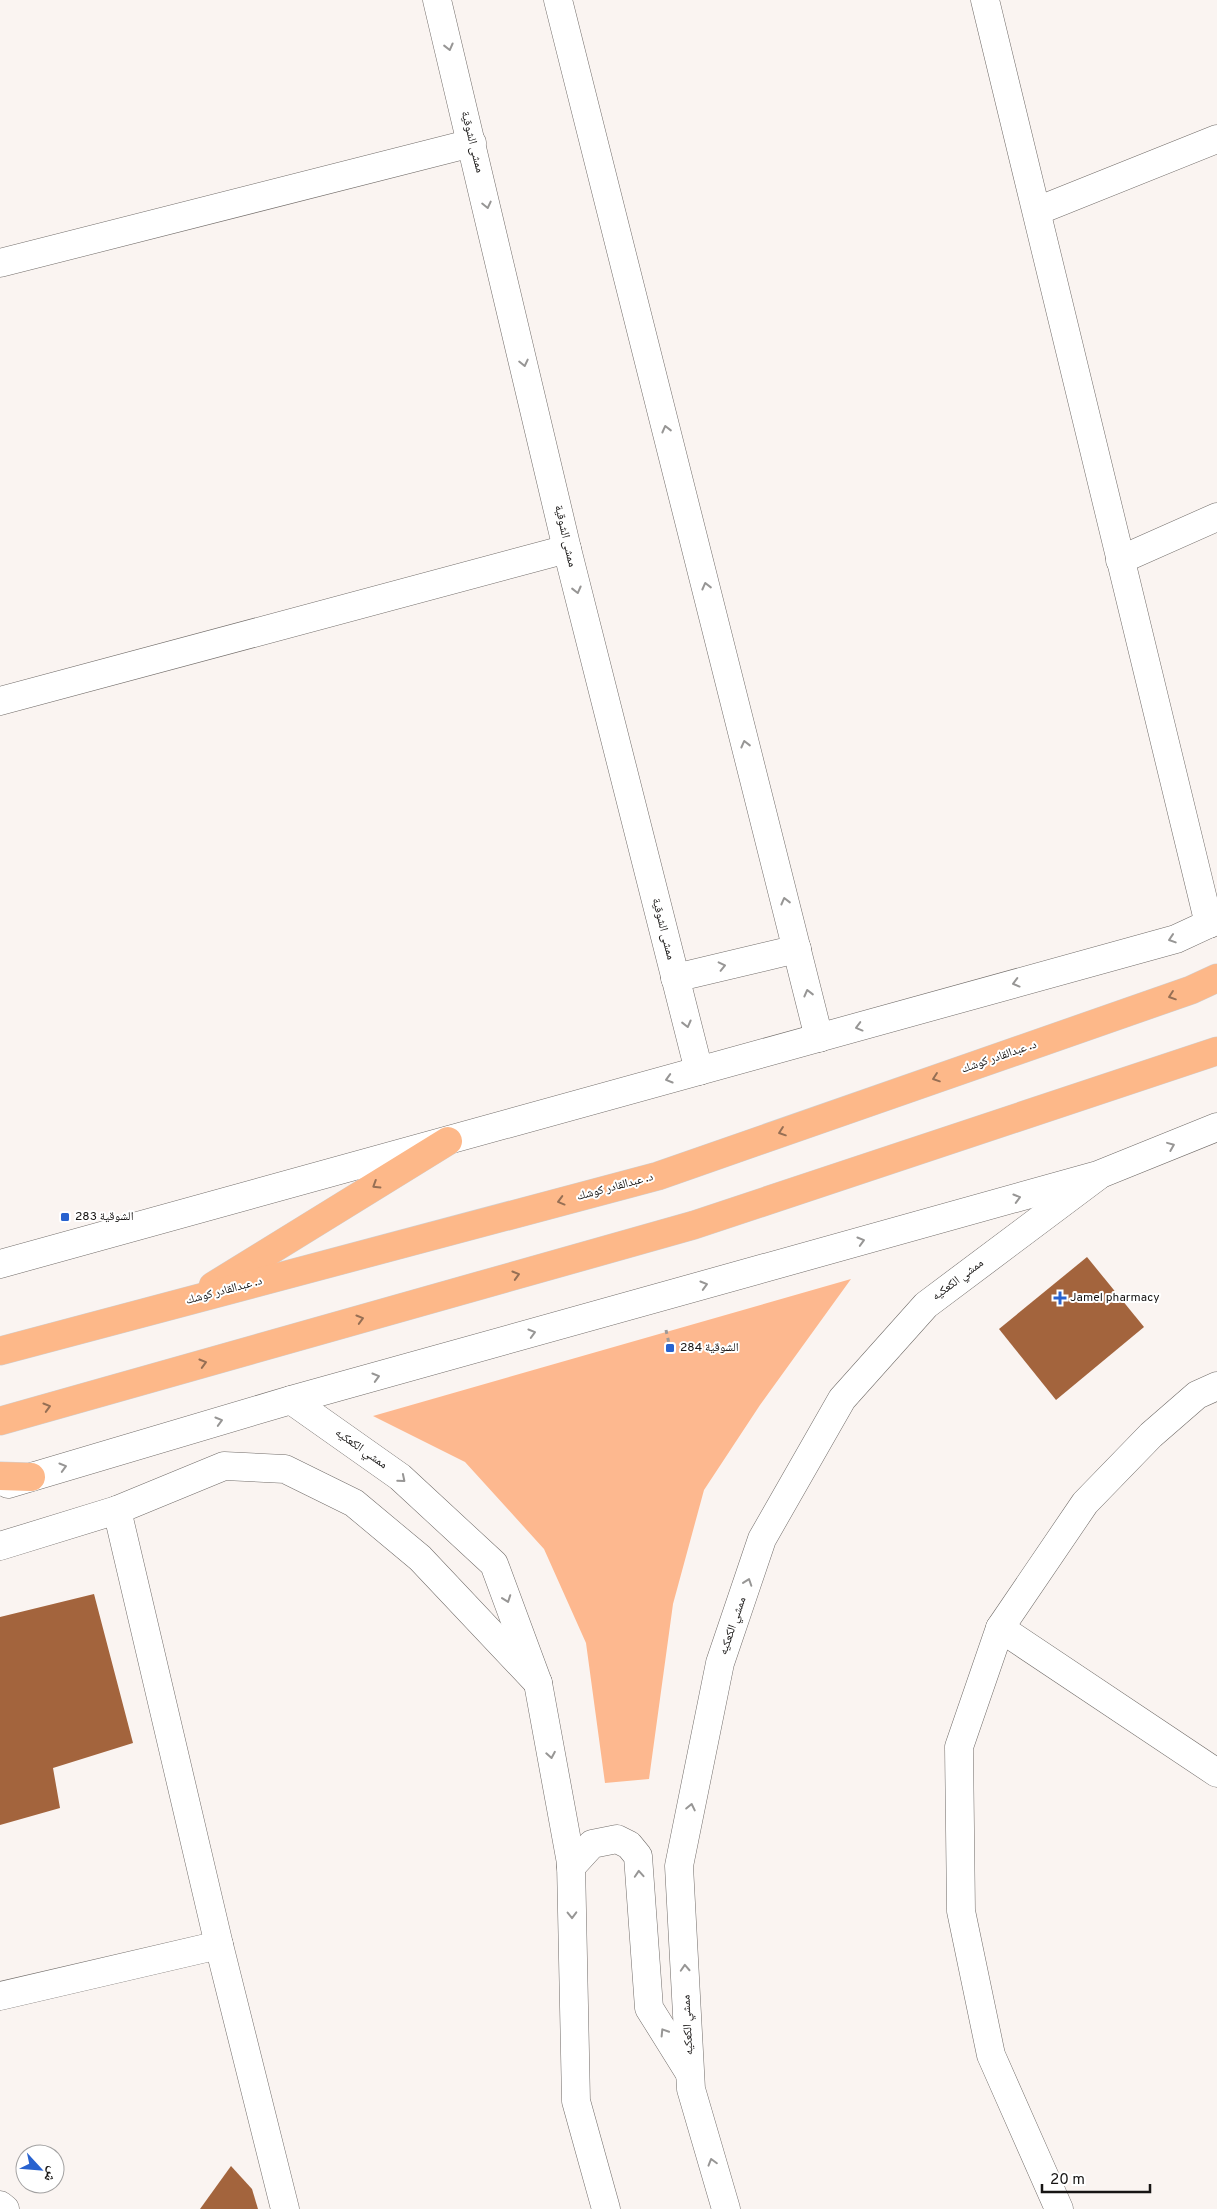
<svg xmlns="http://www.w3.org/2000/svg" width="1217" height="2209" viewBox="0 0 1217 2209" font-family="Overpass,'Noto Naskh Arabic',sans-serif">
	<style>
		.green { fill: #fdb88f }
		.building { fill: #a3643d }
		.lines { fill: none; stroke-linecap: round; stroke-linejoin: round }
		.minor-casing { stroke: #716c69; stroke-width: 29 }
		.tertiary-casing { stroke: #716c69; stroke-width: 29 }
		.secondary-casing { stroke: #716c69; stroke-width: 29 }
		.primary-casing { stroke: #d1d0d0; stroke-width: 29 }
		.path { stroke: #9e9997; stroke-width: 3; stroke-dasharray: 4 4; stroke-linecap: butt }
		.minor { stroke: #fff; stroke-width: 28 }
		.tertiary { stroke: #fff; stroke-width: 28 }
		.secondary { stroke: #fff; stroke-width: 28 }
		.primary { stroke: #fdb889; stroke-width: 28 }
		.oneway { stroke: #979695 }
		.oneway2 { stroke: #966f54 }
		.poi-dot { fill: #2862cf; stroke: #fff; stroke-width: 2 }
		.labels { text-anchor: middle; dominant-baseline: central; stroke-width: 4; stroke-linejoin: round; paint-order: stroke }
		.street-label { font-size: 12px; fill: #171514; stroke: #fff }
		.poi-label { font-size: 12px; fill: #171514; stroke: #fff; text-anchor: start }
	</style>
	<rect width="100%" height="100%" fill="#faf4f1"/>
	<!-- green -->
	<path class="green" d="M851,1279L760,1405L704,1490L673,1604L649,1779L605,1783L586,1643L544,1549L465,1462L373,1416Z"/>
	<!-- building -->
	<g class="building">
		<path d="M1087,1257L1144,1327L1056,1400L999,1329Z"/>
		<path d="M94,1594L133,1743L53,1768L60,1808L0,1825V1617Z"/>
		<path d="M231,2166L252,2189L258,2209H200Z"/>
	</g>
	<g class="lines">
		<!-- minor casing -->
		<g class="minor-casing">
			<g id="minor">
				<path d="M985,0L1209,924"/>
				<path d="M1037,211L1217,139"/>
				<path d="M0,263L472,143"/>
				<path d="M1120,560L1217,517"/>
				<path d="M0,701L567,549"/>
				<path d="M0,1546L117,1510"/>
				<path d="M1000,1628L1217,1773"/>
				<path d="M0,1996L219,1945"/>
				<path d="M0,2205L5,2209"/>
				<path d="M285,2209L219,1945L117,1510L224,1466L285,1469L354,1503L420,1558L538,1683"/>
				<path d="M1059,2209L991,2055L961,1911L959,1747L1000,1628L1085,1503L1151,1435L1197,1395L1217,1386"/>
			</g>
		</g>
		<!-- tertiary casing -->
		<g class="tertiary-casing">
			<g id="tertiary">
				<path d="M437,0L567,549L699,1071"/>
				<path d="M558,0L819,1038"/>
				<path d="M675,978L797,949"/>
				<path d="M0,1264L1176,939L1217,920"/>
				<path d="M291,1400L400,1477L494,1564L538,1683L571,1863L576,2101L606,2209"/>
				<path d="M571,1867L592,1844L617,1839L629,1845L638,1856L649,2008L689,2072"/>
				<path d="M726,2209L691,2089L679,1866L720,1663L762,1539L842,1399L926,1305L1098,1176"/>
			</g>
		</g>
		<!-- secondary casing -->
		<g class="secondary-casing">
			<path id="secondary" d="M8,1484L291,1400L1098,1175L1217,1127"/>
		</g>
		<!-- primary casing -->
		<g class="primary-casing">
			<g id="primary">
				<path d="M213,1286L448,1141"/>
				<path d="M0,1351L658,1176L1191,990L1217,978"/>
				<path d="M0,1421L694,1225L1217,1051"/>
				<path d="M0,1476L31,1477"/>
			</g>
		</g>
		<!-- path -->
		<path class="path" d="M666,1330L670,1348"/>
		<!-- minor -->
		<use href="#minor" class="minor"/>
		<!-- tertiary -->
		<use href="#tertiary" class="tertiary"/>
		<!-- secondary -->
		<use href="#secondary" class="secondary"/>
		<!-- primary -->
		<use href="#primary" class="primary"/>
	</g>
	<!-- one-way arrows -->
	<defs><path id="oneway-chevron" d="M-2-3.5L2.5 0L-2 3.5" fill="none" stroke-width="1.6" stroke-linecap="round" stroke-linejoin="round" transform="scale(1.25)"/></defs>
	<g class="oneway">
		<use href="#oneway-chevron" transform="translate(449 47) rotate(76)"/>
		<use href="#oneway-chevron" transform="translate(487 205) rotate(77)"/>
		<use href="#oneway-chevron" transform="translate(524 363) rotate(77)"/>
		<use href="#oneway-chevron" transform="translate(666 429) rotate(-104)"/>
		<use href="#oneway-chevron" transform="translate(706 586) rotate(-104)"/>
		<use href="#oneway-chevron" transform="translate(577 590) rotate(76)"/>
		<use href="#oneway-chevron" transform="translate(745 744) rotate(-104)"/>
		<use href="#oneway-chevron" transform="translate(785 901) rotate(-104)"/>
		<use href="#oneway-chevron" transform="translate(1172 939) rotate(162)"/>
		<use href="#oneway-chevron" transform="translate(722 966) rotate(-13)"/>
		<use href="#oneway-chevron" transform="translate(1016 983) rotate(165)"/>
		<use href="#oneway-chevron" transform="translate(808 993) rotate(-104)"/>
		<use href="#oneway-chevron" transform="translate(687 1024) rotate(76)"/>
		<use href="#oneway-chevron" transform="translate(859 1027) rotate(165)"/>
		<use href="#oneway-chevron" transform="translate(669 1079) rotate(164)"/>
		<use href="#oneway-chevron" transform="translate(1171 1146) rotate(-22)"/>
		<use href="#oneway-chevron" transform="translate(1017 1198) rotate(-16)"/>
		<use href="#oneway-chevron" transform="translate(861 1241) rotate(-16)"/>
		<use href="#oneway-chevron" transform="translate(704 1285) rotate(-16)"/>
		<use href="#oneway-chevron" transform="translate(532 1333) rotate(-16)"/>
		<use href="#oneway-chevron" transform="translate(376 1377) rotate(-16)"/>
		<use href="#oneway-chevron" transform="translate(219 1421) rotate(-16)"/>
		<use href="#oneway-chevron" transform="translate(63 1467) rotate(-16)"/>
		<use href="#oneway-chevron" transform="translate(402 1479) rotate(40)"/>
		<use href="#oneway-chevron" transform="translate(748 1582) rotate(-71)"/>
		<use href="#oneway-chevron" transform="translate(507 1599) rotate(70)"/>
		<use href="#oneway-chevron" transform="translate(551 1755) rotate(80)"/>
		<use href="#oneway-chevron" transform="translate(691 1807) rotate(-78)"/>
		<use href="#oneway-chevron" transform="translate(639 1874) rotate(-94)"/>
		<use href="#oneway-chevron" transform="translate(572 1915) rotate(89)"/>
		<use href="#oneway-chevron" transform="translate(685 1968) rotate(-93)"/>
		<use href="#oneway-chevron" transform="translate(664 2032) rotate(-122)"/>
		<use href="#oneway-chevron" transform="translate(712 2162) rotate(-106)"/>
	</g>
	<g class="oneway2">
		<use href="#oneway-chevron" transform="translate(1172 996) rotate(161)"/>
		<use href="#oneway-chevron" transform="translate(936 1078) rotate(161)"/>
		<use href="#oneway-chevron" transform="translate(782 1132) rotate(161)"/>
		<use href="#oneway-chevron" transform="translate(376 1185) rotate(148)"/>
		<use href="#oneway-chevron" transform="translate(561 1201) rotate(165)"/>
		<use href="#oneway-chevron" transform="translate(516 1275) rotate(-16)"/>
		<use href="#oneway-chevron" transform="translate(360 1319) rotate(-16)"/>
		<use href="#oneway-chevron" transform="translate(203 1363) rotate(-16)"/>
		<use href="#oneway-chevron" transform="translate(47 1407) rotate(-16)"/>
	</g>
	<!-- markers -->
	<g class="poi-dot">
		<rect x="60" y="1212" width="10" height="10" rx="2.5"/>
		<path d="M1057.5 1290.5h5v5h5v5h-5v5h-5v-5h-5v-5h5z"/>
		<rect x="665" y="1343" width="10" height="10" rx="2.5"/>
	</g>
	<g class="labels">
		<!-- street labels -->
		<g class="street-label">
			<text transform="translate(472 142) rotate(76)">ممشى الشوقية</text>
			<text transform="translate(565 536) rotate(77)">ممشى الشوقية</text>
			<text transform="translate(663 929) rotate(76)">ممشى الشوقية</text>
			<text transform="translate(999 1057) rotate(-19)">د. عبدالقادر كوشك</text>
			<text transform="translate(615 1187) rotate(-15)">د. عبدالقادر كوشك</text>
			<text transform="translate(958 1280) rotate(-37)">ممشي الكعكيه</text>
			<text transform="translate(224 1291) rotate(-15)">د. عبدالقادر كوشك</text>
			<text transform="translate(361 1449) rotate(35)">ممشي الكعكيه</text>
			<text transform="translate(733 1626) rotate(-71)">ممشي الكعكيه</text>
			<text transform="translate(688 2025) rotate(-93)">ممشي الكعكيه</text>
		</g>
		<!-- poi labels -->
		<g class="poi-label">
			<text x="75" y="1217">الشوقية 283</text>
			<text x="1070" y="1298">Jamel pharmacy</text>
			<text x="680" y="1348">الشوقية 284</text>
		</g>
	</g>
	<!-- north arrow -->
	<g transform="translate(40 2169) rotate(116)"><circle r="24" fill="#ffffff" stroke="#a2a1a1"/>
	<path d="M0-4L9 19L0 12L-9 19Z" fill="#2862cf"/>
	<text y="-8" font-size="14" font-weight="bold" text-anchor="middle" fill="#171514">ش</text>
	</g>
	<!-- scale -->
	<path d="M1042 2184v8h108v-8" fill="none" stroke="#171514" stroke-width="2.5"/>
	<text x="1050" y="2184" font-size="15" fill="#171514" stroke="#ffffff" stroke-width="4" paint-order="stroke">20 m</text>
</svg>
